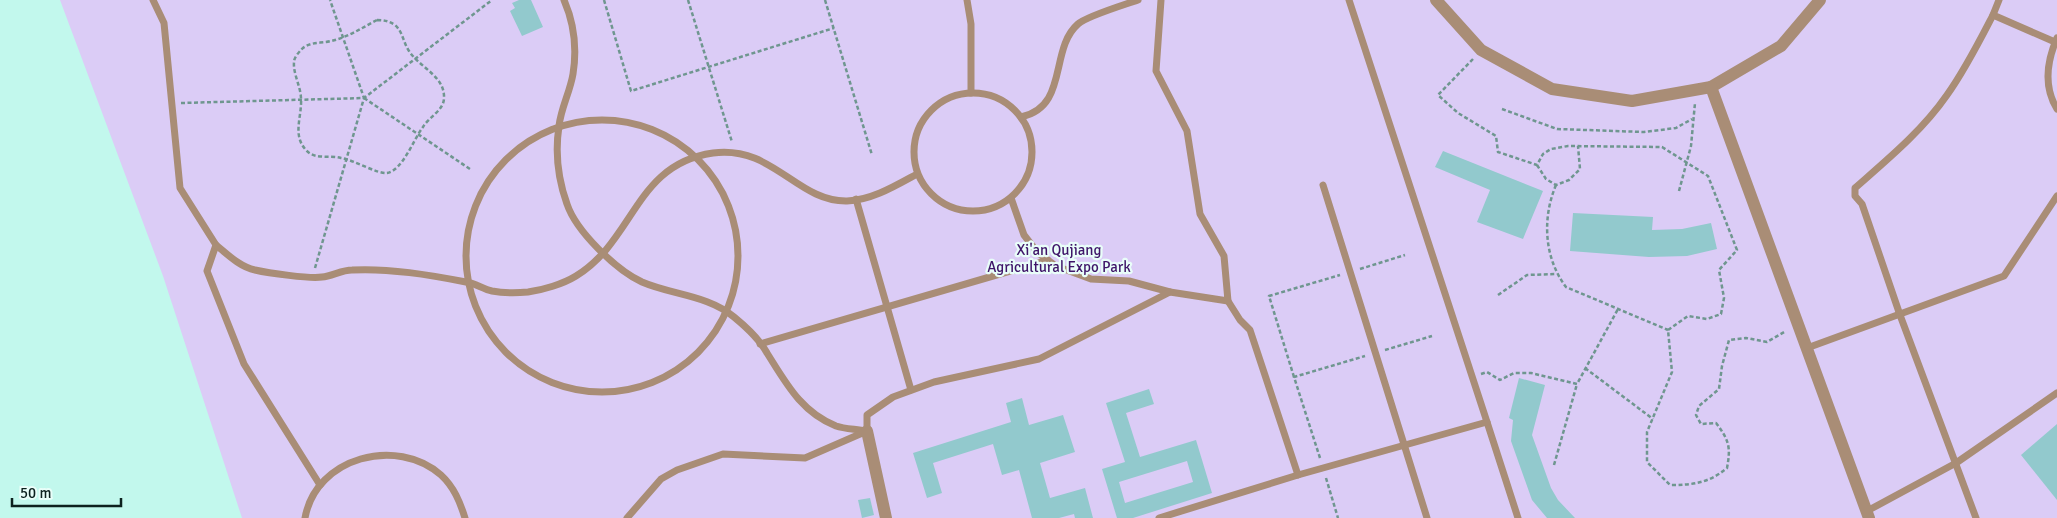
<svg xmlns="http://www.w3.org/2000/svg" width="2057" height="518" viewBox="0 0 2057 518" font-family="Signika,sans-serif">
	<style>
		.green { fill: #dbccf6 }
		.building { fill: #92c9cd; fill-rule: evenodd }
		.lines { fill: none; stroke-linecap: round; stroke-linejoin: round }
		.path { stroke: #6f968f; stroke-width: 2.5; stroke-dasharray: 4 2.5; stroke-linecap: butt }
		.lane { stroke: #a98d76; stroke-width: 7 }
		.street { stroke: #a98d76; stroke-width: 12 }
		.labels { text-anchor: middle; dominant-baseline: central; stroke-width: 4.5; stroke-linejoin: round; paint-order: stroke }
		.park-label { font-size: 15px; fill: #3f1569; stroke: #e9fef9 }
	</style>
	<rect width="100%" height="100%" fill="#c2f8ed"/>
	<!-- green -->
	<path class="green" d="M60,0H2057V518H242L163,276Z"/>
	<!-- building -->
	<g class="building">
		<path d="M519,0H531L543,27L522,36L510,11L515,8L512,3Z"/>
		<path d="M1443,151L1543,191L1523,239L1477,222L1490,190L1435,167Z"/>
		<path d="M1573,213L1653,217L1652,230L1682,229L1711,223L1717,249L1687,256L1649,257L1570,251Z"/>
		<path d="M1519,378L1545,385L1532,435L1551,488L1558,500L1575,518H1547L1532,500L1511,441L1513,420L1509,418Z"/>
		<path d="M1149,389L1154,404L1126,413L1140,457L1196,440L1212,493L1133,518H1117L1102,469L1125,462L1106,403ZM1187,461L1193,482L1125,503L1119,482Z"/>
		<path d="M1022,398L1029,425L1063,415L1075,452L1040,463L1050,498L1085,488L1093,518H1075L1074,514L1059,518H1032L1019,470L1002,475L993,444L933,463L942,493L927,498L913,453L1011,422L1006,403Z"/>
		<path d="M2057,424V500L2021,455Z"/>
		<path d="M870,498L874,515L862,518L858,500Z"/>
	</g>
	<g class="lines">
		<!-- path -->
		<g class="path">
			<path d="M604,0L631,91L834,28"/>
			<path d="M688,0L732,142"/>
			<path d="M825,0L872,155"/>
			<path d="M377,20C384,20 389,21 395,25C403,32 403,42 409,51C419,67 445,76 444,98C444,110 429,117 423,127C413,140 403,170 387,173C377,174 354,160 341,158C330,155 314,160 306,150C292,135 302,117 301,99C301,87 293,74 294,62C294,58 298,53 301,50C307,43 317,43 326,42C345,39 360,29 377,20Z"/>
			<path d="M1473,59L1438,95L1458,113L1496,136L1498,152L1537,165L1543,154L1551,149L1568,146L1662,147L1708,176L1737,250L1719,270L1724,298L1721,314L1707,319L1688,316L1668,330L1672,372L1647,432V462L1670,485C1693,485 1709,483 1727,468C1731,447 1729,440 1716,423L1701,424L1696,415L1699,406L1719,389L1722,366L1729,340L1746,338L1767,342L1786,331"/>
			<path d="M364,98L470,169"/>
			<path d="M181,103L364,98L492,0"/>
			<path d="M1502,109L1557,129L1644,132L1676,128L1692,119"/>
			<path d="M1537,165L1546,179L1556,185L1569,180L1580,169L1578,146"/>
			<path d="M1556,185C1542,218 1544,258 1566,287L1668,330"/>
			<path d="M1679,191L1691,146L1695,103"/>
			<path d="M315,268L364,98L330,0"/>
			<path d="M1360,269L1405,255"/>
			<path d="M1498,295L1527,275L1556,274"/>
			<path d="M1385,350L1432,336"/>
			<path d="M1585,368L1653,419"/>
			<path d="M1481,374L1487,372L1500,380L1514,373H1531L1577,384L1618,309"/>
			<path d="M1294,377L1269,296L1340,275"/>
			<path d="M1320,458L1294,377L1365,356"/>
			<path d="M1554,465L1577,384"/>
			<path d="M1326,478L1338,518"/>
		</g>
		<!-- lane -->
		<g class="lane">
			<path d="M153,0L164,23L180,188L216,245L207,271L244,364L320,485"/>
			<path d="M564,0C574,23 577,49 573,74C570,92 561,108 559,126C555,152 558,179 567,204C576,231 616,270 642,282C672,295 708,295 734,317C745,326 760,340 767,353C786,383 801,412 836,426C845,429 856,429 866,431"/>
			<path d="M967,0L971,24V93"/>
			<path d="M1999,0L1993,15L2055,42"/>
			<path d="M2057,38C2047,61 2043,86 2057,109"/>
			<circle cx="973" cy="152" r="59"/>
			<path d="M1021,117C1069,107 1049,49 1078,24C1087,16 1124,5 1138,0"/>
			<circle cx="602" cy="256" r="136"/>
			<path d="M1323,185L1427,518"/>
			<path d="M1011,198L1024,235L1038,253L1056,266L1091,279L1129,281L1170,292"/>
			<path d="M856,199L911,390"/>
			<path d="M216,245C227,254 240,267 255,270C268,273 310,279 322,277C332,276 342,270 352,270C389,268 430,275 466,282C475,283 483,289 492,291C503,293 517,293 528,292C543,290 563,284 576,276C635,240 635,164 713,153C773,145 797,202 847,201C872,200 895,186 917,174"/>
			<path d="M1228,301L1240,320L1250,330L1298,475"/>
			<path d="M760,344L1048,260"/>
			<path d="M1807,348L2004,276L2057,196"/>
			<path d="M1487,422L1518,518"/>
			<path d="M1867,511L1956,463L2057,393"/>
			<path d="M305,518C316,457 397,436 441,475C454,487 460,502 465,518"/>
			<path d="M627,518L661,479L677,470L723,454L805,458L867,431V415L893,397L934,382L1039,359L1170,292L1228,301L1224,256L1200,214L1187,131L1156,71L1161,0"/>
			<path d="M1159,518L1298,475L1487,422L1349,0"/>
			<path d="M1976,518L1900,315L1862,204L1855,196V188C1888,159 1922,131 1947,95C1965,70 1979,42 1993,15"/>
		</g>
		<!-- street -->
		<g class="street">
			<path d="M1436,0L1481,50L1552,89L1632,101L1711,87L1781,46L1820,0"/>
			<path d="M1711,87L1869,518"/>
			<path d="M867,431L886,518"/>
		</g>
	</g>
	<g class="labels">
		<!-- park labels -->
		<g class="park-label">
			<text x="1059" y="250">Xi'an Qujiang<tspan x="1059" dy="17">Agricultural Expo Park</tspan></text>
		</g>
	</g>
	<!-- scale -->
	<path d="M12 498v8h109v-8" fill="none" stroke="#0c211e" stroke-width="2.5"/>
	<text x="20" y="498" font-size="15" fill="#0c211e" stroke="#e9fef9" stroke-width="4" paint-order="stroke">50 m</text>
</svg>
